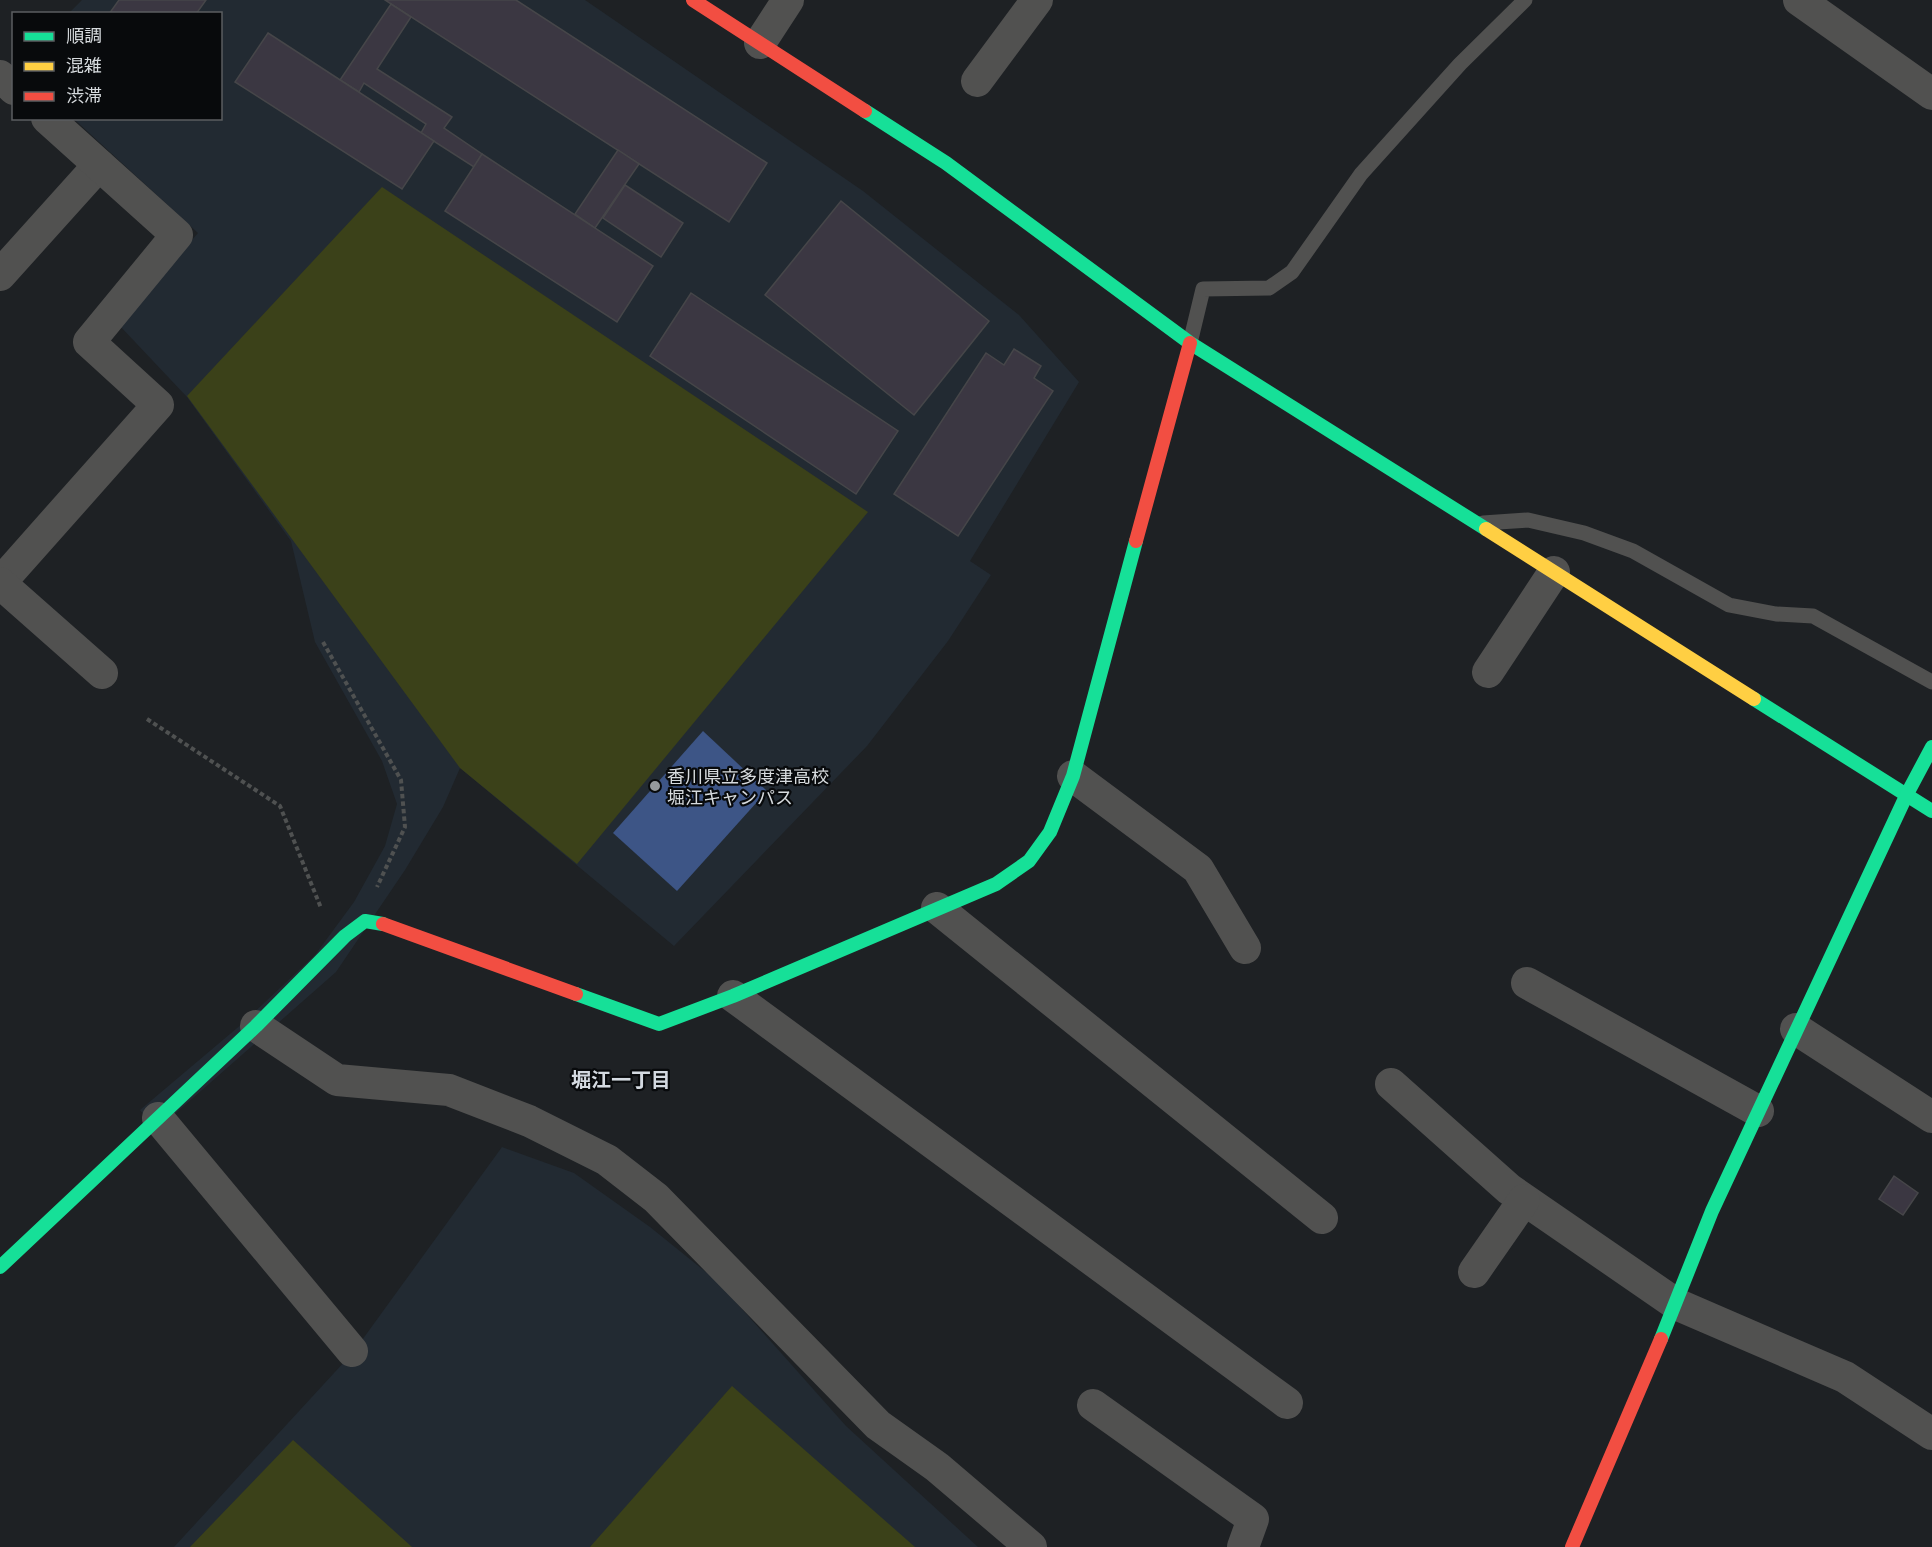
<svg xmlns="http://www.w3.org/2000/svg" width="1932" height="1547" viewBox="0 0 1932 1547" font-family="Mulish,'Noto Sans JP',sans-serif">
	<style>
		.built { fill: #222a32 }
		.green { fill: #3b4119 }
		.water { fill: #3d5586 }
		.building { fill: #3b3742; stroke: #464649; stroke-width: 1.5 }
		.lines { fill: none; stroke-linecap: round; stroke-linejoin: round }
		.path { stroke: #4f5151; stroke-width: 4; stroke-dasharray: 4.5 3; stroke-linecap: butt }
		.lane { stroke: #515150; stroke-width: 15 }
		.street { stroke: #515150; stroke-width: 32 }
		.fast { stroke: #16e098; stroke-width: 14 }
		.slow { stroke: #ffcf43; stroke-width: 14 }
		.jam { stroke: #f24e42; stroke-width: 14 }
		.poi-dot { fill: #969a9d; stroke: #080a0c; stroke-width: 2 }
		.labels { text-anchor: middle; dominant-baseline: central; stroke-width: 4.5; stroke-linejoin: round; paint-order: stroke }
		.poi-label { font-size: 18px; fill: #d7dbde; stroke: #080a0c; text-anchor: start }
		.neighbourhood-label { font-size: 20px; font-weight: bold; fill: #d3d9e0; stroke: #080a0c }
	</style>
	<rect width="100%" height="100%" fill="#1e2124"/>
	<!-- built -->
	<path class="built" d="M82,0H585L863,191L1019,315L1079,382L970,561L991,575L948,641L867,746L674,946L460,768L443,807L405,870L336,972L169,1119L357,1347L502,1147L574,1173L650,1227L717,1281L846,1426L978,1547H174L346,1360L140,1110L243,1023L315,955L354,902L385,846L397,804L382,761L315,642L291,541L187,397L119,325L198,233L74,119L220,118V14H68Z"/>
	<!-- green -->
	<g class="green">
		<path d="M382,187L868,512L577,864L460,768L187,396Z"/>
		<path d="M732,1386L915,1547H590Z"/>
		<path d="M293,1440L412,1547H190Z"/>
	</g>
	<!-- water -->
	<path class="water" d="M703,731L767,791L677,891L613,833Z"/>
	<!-- building -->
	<g class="building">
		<path d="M119,0H206L196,14H109Z"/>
		<path d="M385,0H516L767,163L729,222Z"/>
		<path d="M391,4L411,17L377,69L452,117L444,128L482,154L474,167L421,133L426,124L364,83L359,92L340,80Z"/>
		<path d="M268,33L434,141L402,189L235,82Z"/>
		<path d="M618,150L639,164L595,228L575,214Z"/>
		<path d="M482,154L653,266L617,322L445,211Z"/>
		<path d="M625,185L683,223L661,257L603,218Z"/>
		<path d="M841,201L989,321L914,415L765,295Z"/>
		<path d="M691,293L898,431L856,494L650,356Z"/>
		<path d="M1014,349L1041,366L1034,378L1053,391L958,536L894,494L986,353L1004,365Z"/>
		<path d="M1894,1176L1918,1193L1903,1215L1879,1199Z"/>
	</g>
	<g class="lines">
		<!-- path -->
		<g class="path">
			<path d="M323,642L401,780L405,827L377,887"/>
			<path d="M147,719L280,806L321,908"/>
		</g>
		<!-- lane -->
		<g class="lane">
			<path d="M1190,343L1203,289L1269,288L1292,272L1361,174L1460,64L1525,0"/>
			<path d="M1483,523L1528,520L1584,533L1633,551L1729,605L1776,614L1813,616L1932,682"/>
		</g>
		<!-- street -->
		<g class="street">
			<path d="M1799,0L1932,94"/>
			<path d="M760,43L788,0"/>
			<path d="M0,76L14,89"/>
			<path d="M977,81L1037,0"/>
			<path d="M0,275L99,165"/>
			<path d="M0,583L158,405L89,342L177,235L47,118"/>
			<path d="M0,583L102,673"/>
			<path d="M1488,672L1554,572"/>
			<path d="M1073,776L1198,869L1245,948"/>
			<path d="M937,908L1322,1218"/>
			<path d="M1527,983L1758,1111"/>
			<path d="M733,996L1287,1403"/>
			<path d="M256,1026L337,1080L449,1090L529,1121L607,1160L656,1198L878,1425L937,1467L1031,1547"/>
			<path d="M1796,1029L1932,1117"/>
			<path d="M1391,1084L1509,1189L1676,1304L1845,1377L1932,1434"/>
			<path d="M158,1118L352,1351"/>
			<path d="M1474,1272L1524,1200"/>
			<path d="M1093,1405L1253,1519L1243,1547"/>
		</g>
		<!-- fast -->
		<g class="fast">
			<path d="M865,111L946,163L1190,343L1486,529"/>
			<path d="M1754,699L1932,811"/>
			<path d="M576,994L659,1024L733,996L996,884L1029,861L1050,832L1073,776L1136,541"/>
			<path d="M0,1267L256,1026L345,936L365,921L383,924"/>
			<path d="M1661,1339L1712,1211L1907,794L1932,747"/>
		</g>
		<!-- slow -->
		<path class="slow" d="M1486,529L1754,699"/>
		<!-- jam -->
		<g class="jam">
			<path d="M693,0L865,111"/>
			<path d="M1136,541L1190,343"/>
			<path d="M383,924L576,994"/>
			<path d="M1572,1547L1661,1339"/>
		</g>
	</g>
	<!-- markers -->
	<circle class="poi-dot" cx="655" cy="786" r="6"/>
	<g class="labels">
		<!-- poi labels -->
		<g class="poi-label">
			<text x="667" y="776">香川県立多度津高校<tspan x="667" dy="21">堀江キャンパス</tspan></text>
		</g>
		<!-- neighbourhood labels -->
		<g class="neighbourhood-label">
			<text x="621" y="1079">堀江一丁目</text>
		</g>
	</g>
	<!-- legend -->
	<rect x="12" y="12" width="210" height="108" fill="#080a0c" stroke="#5b5e60" stroke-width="1.5"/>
	<rect x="24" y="32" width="30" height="9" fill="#16e098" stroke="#5b5e60" stroke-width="1.5"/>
	<text x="66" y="42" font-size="18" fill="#d7dbde">順調</text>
	<rect x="24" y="62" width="30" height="9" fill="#ffcf43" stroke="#5b5e60" stroke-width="1.5"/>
	<text x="66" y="72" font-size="18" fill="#d7dbde">混雑</text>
	<rect x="24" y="92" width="30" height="9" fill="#f24e42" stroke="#5b5e60" stroke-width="1.5"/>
	<text x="66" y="102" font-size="18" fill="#d7dbde">渋滞</text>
</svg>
